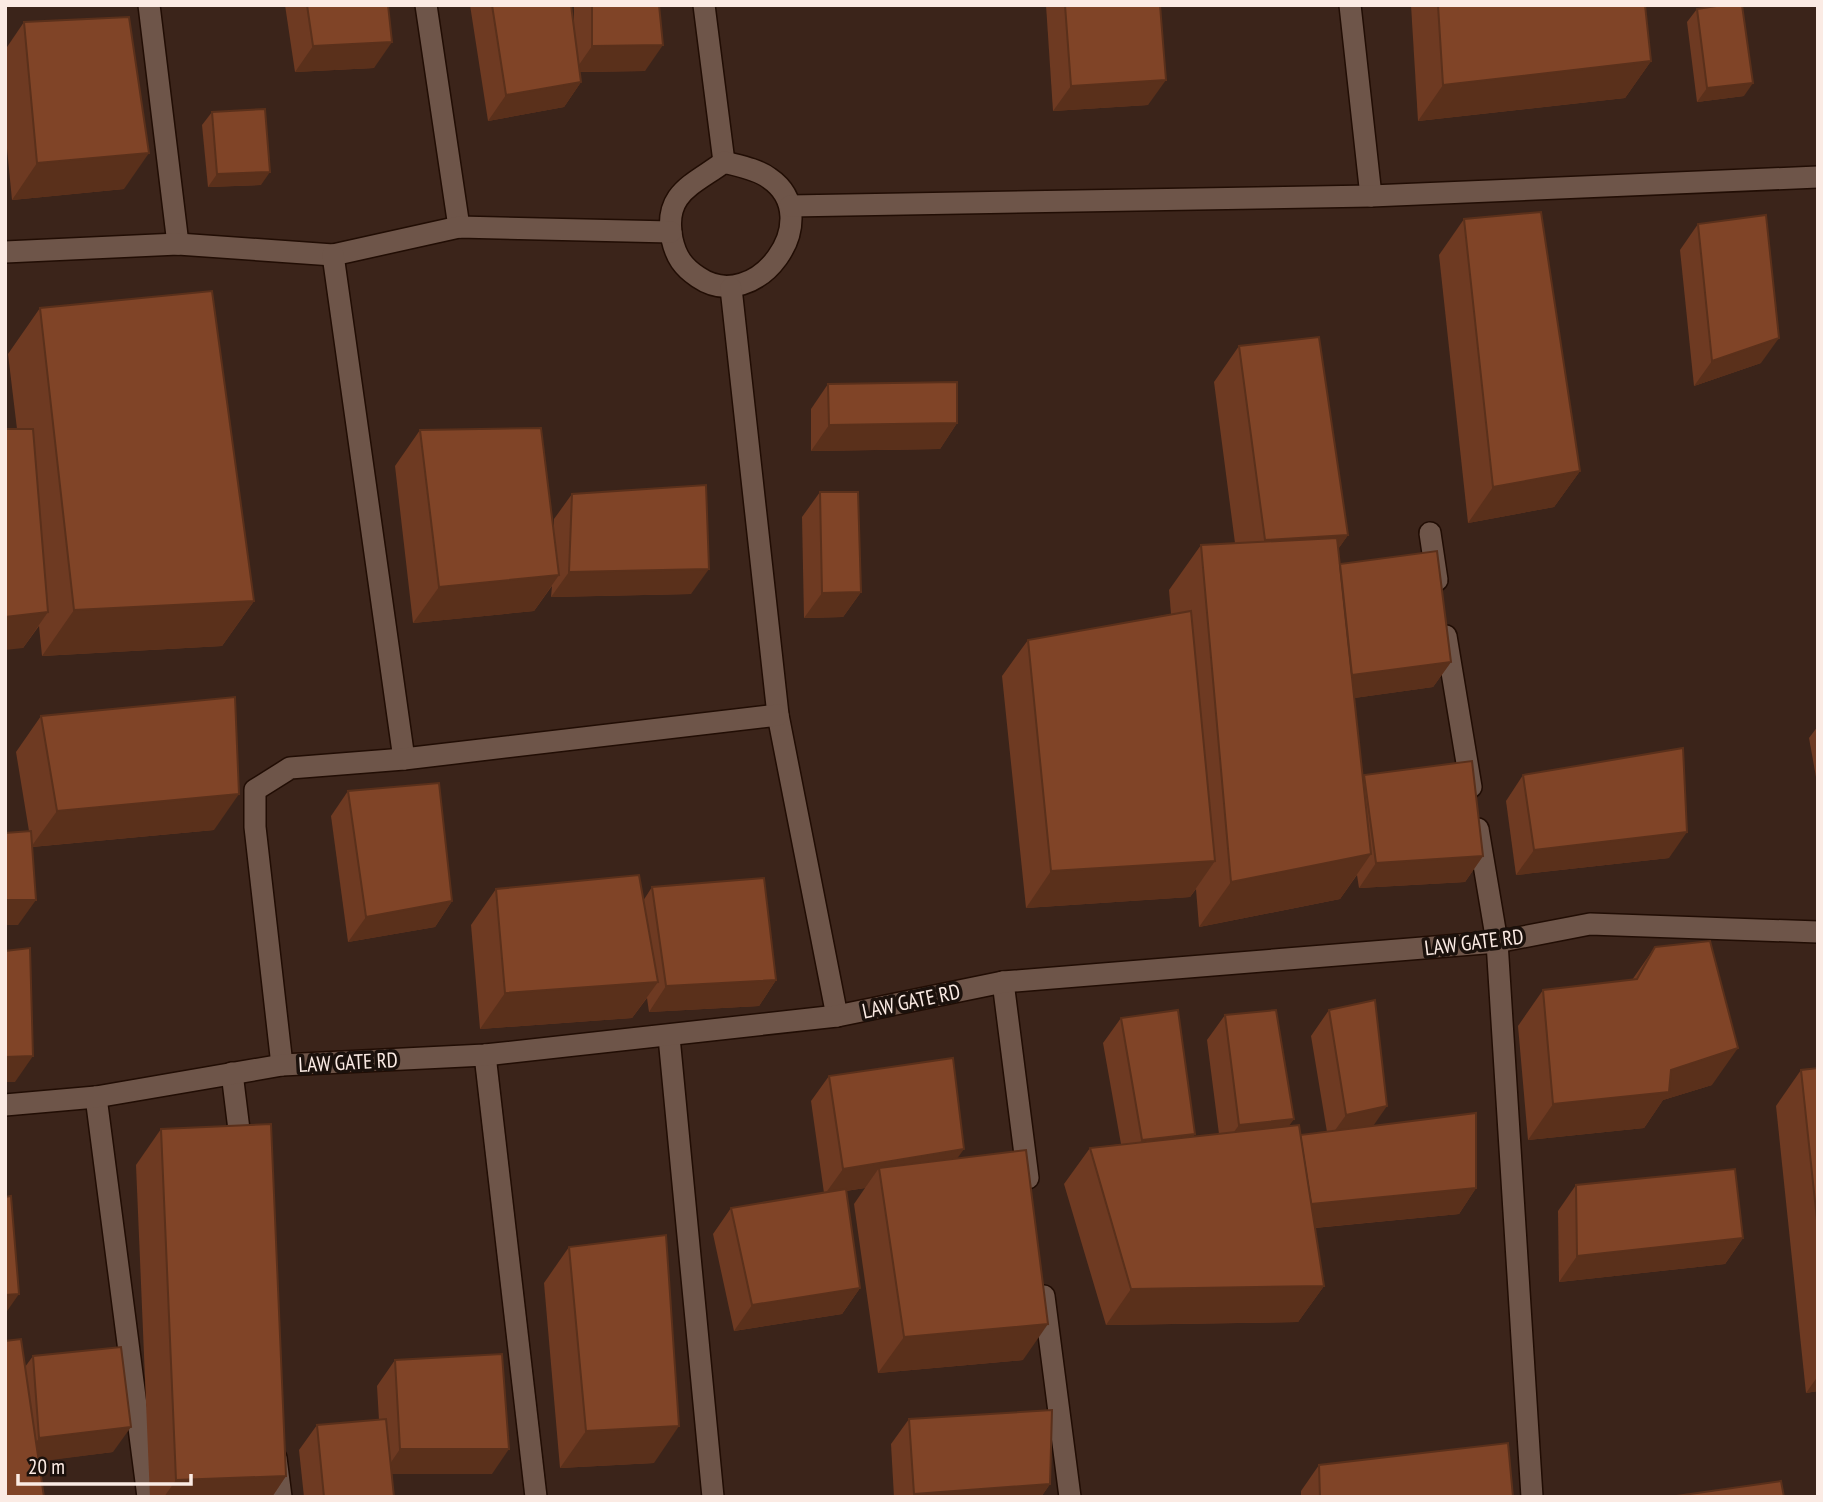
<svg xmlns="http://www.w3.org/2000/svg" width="1823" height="1502" viewBox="0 0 1823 1502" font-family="'PT Sans Narrow',sans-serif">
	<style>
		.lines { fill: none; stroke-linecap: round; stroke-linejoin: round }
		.minor-casing { stroke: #210d04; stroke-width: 24 }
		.minor { stroke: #6e5549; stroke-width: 21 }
		.wall { fill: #6e3a22 }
		.shaded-wall { fill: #5a301b }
		.building { fill: #804427; stroke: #5a301b; stroke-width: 2 }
		.labels { text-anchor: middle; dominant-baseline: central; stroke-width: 7; stroke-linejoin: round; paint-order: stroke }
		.street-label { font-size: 21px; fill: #fbebe4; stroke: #1b110c }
	</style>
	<rect width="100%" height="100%" fill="#3b241a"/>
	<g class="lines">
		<!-- minor casing -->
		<g class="minor-casing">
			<g id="minor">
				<path d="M149,5L178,244"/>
				<path d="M426,5L459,227"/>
				<path d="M704,5L724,162"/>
				<path d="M1350,5L1371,196"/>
				<path d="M724,162C739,166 757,169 769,178C828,218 756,317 698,277C683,267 676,257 672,239C663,193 693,185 724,162Z"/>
				<path d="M790,206L1371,196L1818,177"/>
				<path d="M5,252L178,244L333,255L459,227L671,232"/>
				<path d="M333,255L404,759"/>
				<path d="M731,288L778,715L837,1016"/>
				<path d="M1430,533L1437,580"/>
				<path d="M1446,636L1471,787"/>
				<path d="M1478,829L1497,942L1532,1497"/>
				<path d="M1003,982L1028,1178"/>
				<path d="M669,1037L713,1497"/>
				<path d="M485,1055L536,1497"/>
				<path d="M282,1065L255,827V790L290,768L404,759L778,715"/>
				<path d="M232,1073L242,1154"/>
				<path d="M96,1097L148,1497"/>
				<path d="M5,1105L96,1097L282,1065L485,1055L837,1016L1003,982L1497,942L1590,924L1818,932"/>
				<path d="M1044,1296L1070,1497"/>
				<path d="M276,1458L281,1497"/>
			</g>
		</g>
		<!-- minor -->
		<use href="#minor" class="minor"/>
	</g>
	<!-- wall -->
	<g class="wall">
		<path d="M285,5H388L374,68L295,72Z"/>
		<path d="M470,5H571L574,27V5H659L645,71L580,72L581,82L564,107L488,121Z"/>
		<path d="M1046,5H1160L1148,105L1053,111Z"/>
		<path d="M1411,5H1645L1651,61L1625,98L1418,121Z"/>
		<path d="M1697,9L1744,96L1697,102L1687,22Z"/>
		<path d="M24,22L124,189L12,200L5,128V50Z"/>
		<path d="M212,112L261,185L208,187L202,125Z"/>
		<path d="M1464,219L1580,471L1554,507L1468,523L1439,255Z"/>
		<path d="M1698,224L1761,363L1694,386L1680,250Z"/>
		<path d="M40,308L254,601L222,646L42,656L39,626L23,648L17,429L8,354Z"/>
		<path d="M1239,346L1348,535L1338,549L1340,564L1451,662L1433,687L1354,698L1363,777L1364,775L1483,856L1465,882L1359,888L1357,875L1340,899L1199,927L1196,889L1190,897L1026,908L1002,676L1028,640L1171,614L1169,590L1201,545L1235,543L1214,382Z"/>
		<path d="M828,384L957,423L940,449L811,451V409Z"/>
		<path d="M420,430L554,532V519L572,494L691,594L551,597L552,586L534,611L413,623L395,466Z"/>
		<path d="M820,492L861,592L843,617L804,618L802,517Z"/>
		<path d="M41,716L214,830L32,847L18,925L29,831L16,752Z"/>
		<path d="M1818,726V788L1809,738Z"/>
		<path d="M1523,775L1669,858L1516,875L1506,801Z"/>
		<path d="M348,791L452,901L435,927L348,942L331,816Z"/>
		<path d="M652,887L776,980L759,1006L649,1012L647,998L632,1018L480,1029L471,925L496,889L643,901Z"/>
		<path d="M1655,947L1712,1085L1663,1100L1644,1128L1528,1140L1518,1026L1543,990L1632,980Z"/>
		<path d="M1329,1010L1373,1126L1476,1188L1459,1214L1315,1228L1324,1286L1298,1322L1106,1325L1064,1184L1090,1148L1121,1144L1103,1043L1121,1018L1195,1134L1193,1137L1219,1134L1207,1040L1225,1015L1294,1119L1288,1126L1300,1135L1327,1132L1311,1036Z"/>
		<path d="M1818,1068V1391L1806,1393L1776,1106L1801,1070Z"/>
		<path d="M829,1076L957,1159L1023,1360L878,1373L854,1204L865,1188L846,1191L860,1288L842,1314L734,1331L713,1234L731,1208L824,1193L811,1101Z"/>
		<path d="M161,1129L286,1476L272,1497H150L136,1165Z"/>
		<path d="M1576,1185L1743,1238L1725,1264L1559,1282L1558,1211Z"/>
		<path d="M569,1247L654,1463L560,1468L544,1283Z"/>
		<path d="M33,1356L113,1452L39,1461L25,1367Z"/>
		<path d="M395,1360L492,1474H392L394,1497H304L299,1450L317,1425L379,1420L377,1386Z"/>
		<path d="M909,1419L1050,1484L1041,1497H894L891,1444Z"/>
		<path d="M1319,1465L1513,1497H1301V1491Z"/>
	</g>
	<!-- shaded-wall -->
	<g class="shaded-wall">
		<path d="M392,42L374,68L295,72L313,46Z"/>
		<path d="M663,45L645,71L574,72L592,46Z"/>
		<path d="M1651,61L1625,98L1418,121L1443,85Z"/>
		<path d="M1166,80L1148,105L1053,111L1071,86Z"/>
		<path d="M581,82L564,107L488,121L506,95Z"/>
		<path d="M1753,83L1744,96L1697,102L1707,88Z"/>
		<path d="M149,153L124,189L12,200L37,163Z"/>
		<path d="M270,172L261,185L208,187L217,174Z"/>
		<path d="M1779,338L1761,363L1694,386L1712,361Z"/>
		<path d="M957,423L940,449L811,451L829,425Z"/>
		<path d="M1580,471L1554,507L1468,523L1493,487Z"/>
		<path d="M1348,535L1323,571L1240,576L1265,540Z"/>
		<path d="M709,569L691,594L551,597L569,572Z"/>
		<path d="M559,575L534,611L413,623L439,587Z"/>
		<path d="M861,592L843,617L804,618L822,593Z"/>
		<path d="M254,601L222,646L42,656L74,610Z"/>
		<path d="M48,612L23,648L5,650V617Z"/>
		<path d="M1451,662L1433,687L1333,701L1351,675Z"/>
		<path d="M239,794L214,830L31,847L57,811Z"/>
		<path d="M1687,832L1669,858L1516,875L1534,850Z"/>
		<path d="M1371,854L1340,899L1199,927L1231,882Z"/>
		<path d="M1483,856L1465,882L1359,888L1376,863Z"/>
		<path d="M1215,861L1190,897L1026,908L1051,871Z"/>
		<path d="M5,900H36L18,925H5Z"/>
		<path d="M452,901L435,927L348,942L366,917Z"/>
		<path d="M776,980L759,1006L649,1012L666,986Z"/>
		<path d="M658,982L632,1018L480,1029L505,993Z"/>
		<path d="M1738,1048L1712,1085L1663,1100L1644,1128L1528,1140L1553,1104Z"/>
		<path d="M33,1056L15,1082H5V1057Z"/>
		<path d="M1387,1106L1369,1132L1328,1140L1346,1115Z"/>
		<path d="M1294,1119L1276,1144L1221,1150L1239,1125Z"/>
		<path d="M1195,1134L1177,1160L1125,1165L1142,1140Z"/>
		<path d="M964,1149L946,1174L879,1168L865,1188L825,1194L843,1169Z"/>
		<path d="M1476,1188L1459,1214L1292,1230L1309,1204Z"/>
		<path d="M1743,1238L1725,1264L1559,1282L1577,1256Z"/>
		<path d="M1324,1286L1298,1322L1106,1325L1131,1289Z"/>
		<path d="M860,1288L842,1314L734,1331L752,1305Z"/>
		<path d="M19,1294L5,1314V1295Z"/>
		<path d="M1048,1324L1023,1360L878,1373L904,1337Z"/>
		<path d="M1818,1376V1391L1806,1393Z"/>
		<path d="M679,1426L654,1463L560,1468L586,1431Z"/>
		<path d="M131,1427L113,1452L21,1464L39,1438Z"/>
		<path d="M400,1449H509L492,1474H383Z"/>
		<path d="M286,1476L272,1497H164L176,1480Z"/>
		<path d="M1050,1484L1041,1497H912L914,1494Z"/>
	</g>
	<!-- building -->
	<g class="building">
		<path d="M307,5H388L392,42L313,46Z"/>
		<path d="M492,5H571L581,82L506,95Z"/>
		<path d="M592,5H659L663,45L592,46Z"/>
		<path d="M1065,5H1160L1166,80L1071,86Z"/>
		<path d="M1438,5H1645L1651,61L1443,85Z"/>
		<path d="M1723,5H1742L1753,83L1707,88L1697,9Z"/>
		<path d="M129,17L149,153L37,163L24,22Z"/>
		<path d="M265,109L270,172L217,174L212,112Z"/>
		<path d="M1541,212L1580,471L1493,487L1464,219Z"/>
		<path d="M1766,215L1779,338L1712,361L1698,224Z"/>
		<path d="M212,291L254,601L74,610L40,308Z"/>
		<path d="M1319,337L1348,535L1265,540L1239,346Z"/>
		<path d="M957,382V423L829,425L828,384Z"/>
		<path d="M541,428L559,575L439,587L420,430Z"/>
		<path d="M5,429H33L48,612L5,617Z"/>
		<path d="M706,485L709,569L569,572L572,494Z"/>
		<path d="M820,492H858L861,592L822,593Z"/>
		<path d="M1337,538L1371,854L1231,882L1201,545Z"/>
		<path d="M1437,551L1451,662L1352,675L1340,564Z"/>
		<path d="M1191,611L1215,861L1051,871L1028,640Z"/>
		<path d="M235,697L239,794L57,811L41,716Z"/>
		<path d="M1683,748L1687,832L1534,850L1523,775Z"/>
		<path d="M1472,761L1483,856L1376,863L1364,775Z"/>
		<path d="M439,783L452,901L366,917L348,791Z"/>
		<path d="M31,831L36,900H5V833Z"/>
		<path d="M639,875L658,982L505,993L496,889Z"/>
		<path d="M764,878L776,980L666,986L652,887Z"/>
		<path d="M1710,941L1738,1048L1671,1070L1669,1092L1553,1104L1543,990L1637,979L1655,947Z"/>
		<path d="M30,948L33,1056L5,1057V951Z"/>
		<path d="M1375,1000L1387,1106L1346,1115L1329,1010Z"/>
		<path d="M1178,1010L1195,1134L1142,1140L1121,1018Z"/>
		<path d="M1276,1010L1294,1119L1239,1125L1225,1015Z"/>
		<path d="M953,1058L964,1149L843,1169L829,1076Z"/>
		<path d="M1818,1068V1229L1801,1070Z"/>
		<path d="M1476,1113V1188L1311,1204L1300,1135Z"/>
		<path d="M271,1124L286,1476L176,1480L161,1129Z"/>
		<path d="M1299,1125L1324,1286L1131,1289L1090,1148Z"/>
		<path d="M1026,1150L1048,1324L904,1337L879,1168Z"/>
		<path d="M1735,1169L1743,1238L1577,1256L1576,1185Z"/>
		<path d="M846,1189L860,1288L752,1305L731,1208Z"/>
		<path d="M11,1196L19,1294L5,1295V1197Z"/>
		<path d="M666,1235L679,1426L586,1431L569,1247Z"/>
		<path d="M21,1339L44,1497H5V1341Z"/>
		<path d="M121,1347L131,1427L39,1438L33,1356Z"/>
		<path d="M502,1354L509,1449H400L395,1360Z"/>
		<path d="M1052,1410L1050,1484L914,1494L909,1419Z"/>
		<path d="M386,1419L394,1497H324L317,1425Z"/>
		<path d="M1508,1443L1513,1497H1320L1319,1465Z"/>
		<path d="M1781,1481L1784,1497H1669Z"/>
	</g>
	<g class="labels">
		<!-- street labels -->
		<g class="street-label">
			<text transform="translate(1474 942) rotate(-7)">LAW GATE RD</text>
			<text transform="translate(911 1001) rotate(-12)">LAW GATE RD</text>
			<text transform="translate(348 1062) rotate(-3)">LAW GATE RD</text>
		</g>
	</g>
	<!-- border -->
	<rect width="1823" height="1502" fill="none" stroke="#fbebe4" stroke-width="14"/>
	<!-- scale -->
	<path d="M18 1474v10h173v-10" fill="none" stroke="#fbebe4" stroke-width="3.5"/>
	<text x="28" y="1474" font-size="21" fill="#fbebe4" stroke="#1b110c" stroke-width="5" paint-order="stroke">20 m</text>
</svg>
